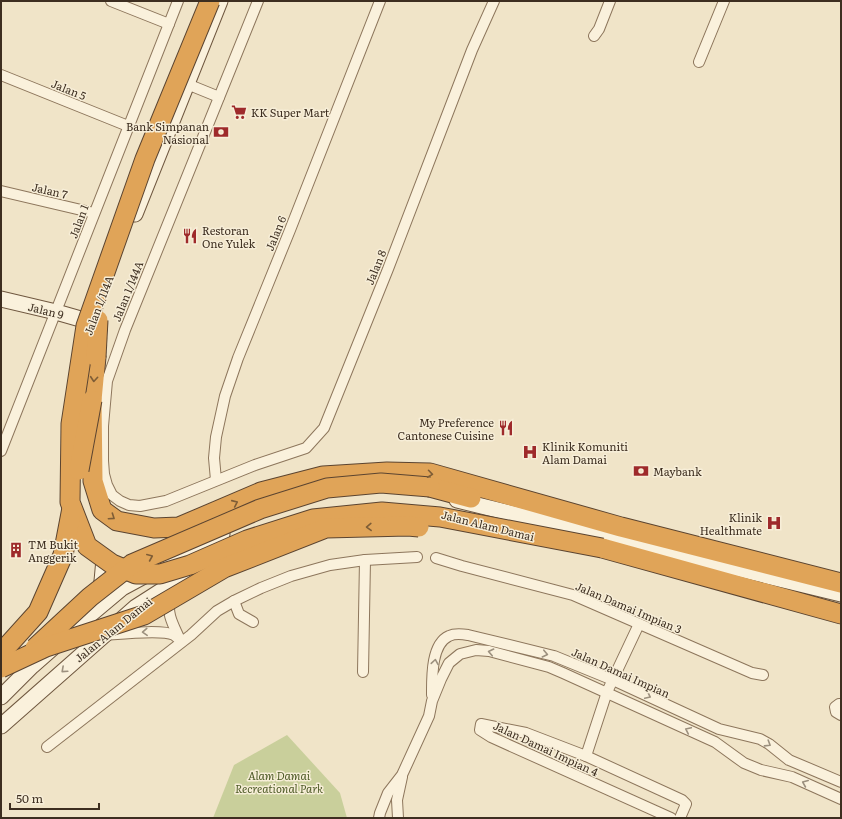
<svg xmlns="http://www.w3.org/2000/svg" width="842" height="819" viewBox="0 0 842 819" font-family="Literata,serif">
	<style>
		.green { fill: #c9cf9b }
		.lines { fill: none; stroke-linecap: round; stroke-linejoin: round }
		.street-casing { stroke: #8d765c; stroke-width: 12 }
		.secondary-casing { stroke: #6f573f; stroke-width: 17 }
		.highway-casing { stroke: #5b4430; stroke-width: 21 }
		.street { stroke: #faf1dc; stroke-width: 10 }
		.secondary { stroke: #faf1dc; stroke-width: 15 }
		.highway { stroke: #e0a458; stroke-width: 19 }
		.highway-bridge-casing { stroke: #5b4430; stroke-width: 21; stroke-linecap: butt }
		.highway-bridge { stroke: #e0a458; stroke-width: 19 }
		.oneway { stroke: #7e5d36 }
		.oneway2 { stroke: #9c907e }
		.labels { text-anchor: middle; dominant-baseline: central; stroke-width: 3; stroke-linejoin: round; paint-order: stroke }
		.street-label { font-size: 11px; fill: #3d2e20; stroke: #f7eed8 }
		.poi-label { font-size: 11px; fill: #3d2e20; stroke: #f7eed8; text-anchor: start }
		.park-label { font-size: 11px; font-style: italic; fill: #4d5a26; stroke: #f7eed8 }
	</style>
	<rect width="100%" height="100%" fill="#f0e4c8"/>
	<!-- green -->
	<path class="green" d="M287,735L340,793L347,818H213L234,765Z"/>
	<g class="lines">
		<!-- street casing -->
		<g class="street-casing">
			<g id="street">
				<path d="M111,1L169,24"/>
				<path d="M258,1L125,330L107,381L103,426V461L104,474L107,485L112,495L120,501L129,505L140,506L166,501L255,465L306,448L324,428L388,269L472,50L494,1"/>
				<path d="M594,36L599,29L610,1"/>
				<path d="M699,62L724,1"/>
				<path d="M1,75L128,126"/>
				<path d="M187,84L219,97"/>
				<path d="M1,191L94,213"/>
				<path d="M1,451L178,1"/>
				<path d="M216,480L214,458L216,437L225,396L238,358L290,230L380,1"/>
				<path d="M436,558L462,566L573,595L752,673L763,675"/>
				<path d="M170,599C166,614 174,626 180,640"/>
				<path d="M234,601L239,614L253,622"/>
				<path d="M104,635C119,634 162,629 174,635C177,637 179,639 181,642"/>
				<path d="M363,672L365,560"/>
				<path d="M432,695C432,678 431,644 449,636C455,633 462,634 468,635L554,656L613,680L719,729L760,739L769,744L789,760L841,782"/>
				<path d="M841,704H839L835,707L836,712L841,715"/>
				<path d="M47,747L191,635L217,611L234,601L261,588L291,576L330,565L365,560L417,557"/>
				<path d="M586,756L607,692L639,624"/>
				<path d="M379,818L380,813L388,793L402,775L429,716L432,701L441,679L449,663L460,654L476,650L489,651L549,667L563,673L715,742L744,763L761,770L792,777L841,799"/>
				<path d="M398,818L397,800L402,777"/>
				<path d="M671,818L491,737L480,730L481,724L526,733L586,756L682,800L686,804L680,818"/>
			</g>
		</g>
		<!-- secondary casing -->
		<g class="secondary-casing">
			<g id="secondary">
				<path d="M135,214L220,1"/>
				<path d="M1,299L56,312L91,322"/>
				<path d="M457,500L841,594"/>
				<path d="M99,594L102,581L104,559"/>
				<path d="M1,697L32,666L91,614L122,588L222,534"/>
				<path d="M1,726L136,607L175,582L203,567"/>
			</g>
		</g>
		<!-- highway casing -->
		<g class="highway-casing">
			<g id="highway">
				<path d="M96,357L92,400L93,481L102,510L117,521L154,528L179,527L261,492L323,476L387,472L430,473L621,527L841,583"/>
				<path d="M430,487L471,498"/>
				<path d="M602,548L841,614"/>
			</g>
		</g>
		<!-- street -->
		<use href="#street" class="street"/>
		<!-- secondary -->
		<use href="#secondary" class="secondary"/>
		<!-- highway -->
		<use href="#highway" class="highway"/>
		<!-- highway-bridge casing -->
		<g class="highway-bridge-casing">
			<g id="highway-bridge">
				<path d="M210,1L145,159L86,326L71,424L70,502L87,546L112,564L136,574H160L190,565L247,540L313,519L382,512L440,517L602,548"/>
				<path d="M96,357L98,320"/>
				<path d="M79,470L92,400"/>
				<path d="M35,648L90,597L132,564L260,509L327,488L381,483L430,487"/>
				<path d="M1,653L38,612L63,555L72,508"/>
				<path d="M1,668L46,647L144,615L224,568L326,528L408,526L419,527"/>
			</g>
		</g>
		<!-- highway-bridge -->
		<use href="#highway-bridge" class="highway-bridge"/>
	</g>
	<!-- one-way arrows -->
	<defs><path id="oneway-chevron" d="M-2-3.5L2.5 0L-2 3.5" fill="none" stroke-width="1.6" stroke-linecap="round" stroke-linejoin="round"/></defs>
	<g class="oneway">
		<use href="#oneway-chevron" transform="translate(94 379) rotate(95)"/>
		<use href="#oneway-chevron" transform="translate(430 474) rotate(8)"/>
		<use href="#oneway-chevron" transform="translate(235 503) rotate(-24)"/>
		<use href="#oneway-chevron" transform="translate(112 517) rotate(34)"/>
		<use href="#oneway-chevron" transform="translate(369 527) rotate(178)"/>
		<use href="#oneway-chevron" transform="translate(150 557) rotate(-23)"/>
	</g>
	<g class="oneway2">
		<use href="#oneway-chevron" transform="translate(145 632) rotate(177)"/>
		<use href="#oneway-chevron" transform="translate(491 652) rotate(-168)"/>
		<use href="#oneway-chevron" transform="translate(545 654) rotate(13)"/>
		<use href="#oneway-chevron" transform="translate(435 662) rotate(-81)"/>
		<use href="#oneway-chevron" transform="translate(64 670) rotate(138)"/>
		<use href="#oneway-chevron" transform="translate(648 696) rotate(25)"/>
		<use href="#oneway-chevron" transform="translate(688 730) rotate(-155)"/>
		<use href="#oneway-chevron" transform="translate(768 744) rotate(32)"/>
		<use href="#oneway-chevron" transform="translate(805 783) rotate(-157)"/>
	</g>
	<!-- icons -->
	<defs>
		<g id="supermarket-bare" transform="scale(1.2)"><path d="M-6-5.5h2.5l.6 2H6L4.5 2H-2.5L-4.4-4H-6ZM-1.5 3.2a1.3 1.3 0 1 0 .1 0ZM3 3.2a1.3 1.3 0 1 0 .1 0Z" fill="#9e2a2b" stroke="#f7eed8" stroke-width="2.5" paint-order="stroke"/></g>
		<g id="bank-bare" transform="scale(1.2)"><path d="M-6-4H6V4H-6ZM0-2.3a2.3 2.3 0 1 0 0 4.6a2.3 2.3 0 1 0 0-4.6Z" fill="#9e2a2b" stroke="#f7eed8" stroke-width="2.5" paint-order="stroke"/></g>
		<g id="restaurant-bare" transform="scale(1.2)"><path d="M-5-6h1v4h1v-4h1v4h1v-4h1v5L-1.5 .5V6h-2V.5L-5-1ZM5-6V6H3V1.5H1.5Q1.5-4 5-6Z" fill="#9e2a2b" stroke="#f7eed8" stroke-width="2.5" paint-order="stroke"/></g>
		<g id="hospital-bare" transform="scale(1.2)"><path d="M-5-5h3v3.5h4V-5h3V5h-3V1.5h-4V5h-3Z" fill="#9e2a2b" stroke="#f7eed8" stroke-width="2.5" paint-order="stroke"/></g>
		<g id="building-bare" transform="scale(1.2)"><path d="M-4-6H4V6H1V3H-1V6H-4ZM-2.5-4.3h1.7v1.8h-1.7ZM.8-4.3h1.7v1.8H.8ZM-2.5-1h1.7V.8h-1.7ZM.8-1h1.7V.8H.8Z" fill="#9e2a2b" stroke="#f7eed8" stroke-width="2.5" paint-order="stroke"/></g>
	</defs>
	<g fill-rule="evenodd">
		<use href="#supermarket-bare" x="239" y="112"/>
		<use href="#bank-bare" x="221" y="132"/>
		<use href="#restaurant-bare" x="190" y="236"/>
		<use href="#restaurant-bare" x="506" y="428"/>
		<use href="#hospital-bare" x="530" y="452"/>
		<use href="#bank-bare" x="641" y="471"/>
		<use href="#hospital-bare" x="774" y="523"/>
		<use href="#building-bare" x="16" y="550"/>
	</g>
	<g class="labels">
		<!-- street labels -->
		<g class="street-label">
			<text transform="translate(69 89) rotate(22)">Jalan 5</text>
			<text transform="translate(50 190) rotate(13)">Jalan 7</text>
			<text transform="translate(78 221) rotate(-69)">Jalan 1</text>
			<text transform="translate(275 233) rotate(-68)">Jalan 6</text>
			<text transform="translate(375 267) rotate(-68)">Jalan 8</text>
			<text transform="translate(127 291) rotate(-68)">Jalan 1/144A</text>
			<text transform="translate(98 305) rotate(-69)">Jalan 1/114A</text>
			<text transform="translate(46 310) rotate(14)">Jalan 9</text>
			<text transform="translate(488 525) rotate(14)">Jalan Alam Damai</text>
			<text transform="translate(629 607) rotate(23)">Jalan Damai Impian 3</text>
			<text transform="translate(113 629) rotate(-39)">Jalan Alam Damai</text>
			<text transform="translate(621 672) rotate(24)">Jalan Damai Impian</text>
			<text transform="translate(546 748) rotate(25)">Jalan Damai Impian 4</text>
		</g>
		<!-- poi labels -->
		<g class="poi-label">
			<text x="251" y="112">KK Super Mart</text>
			<text x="209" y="126" text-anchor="end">Bank Simpanan<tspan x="209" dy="13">Nasional</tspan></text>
			<text x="202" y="230">Restoran<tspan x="202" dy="13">One Yulek</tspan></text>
			<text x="494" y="422" text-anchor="end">My Preference<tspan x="494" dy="13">Cantonese Cuisine</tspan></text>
			<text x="542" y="446">Klinik Komuniti<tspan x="542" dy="13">Alam Damai</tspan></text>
			<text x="653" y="471">Maybank</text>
			<text x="762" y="517" text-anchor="end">Klinik<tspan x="762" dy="13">Healthmate</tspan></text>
			<text x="28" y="544">TM Bukit<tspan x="28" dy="13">Anggerik</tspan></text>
		</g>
		<!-- park labels -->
		<g class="park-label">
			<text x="279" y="775">Alam Damai<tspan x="279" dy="13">Recreational Park</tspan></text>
		</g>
	</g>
	<!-- border -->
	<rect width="842" height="819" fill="none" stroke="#3d2e20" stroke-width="4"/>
	<!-- scale -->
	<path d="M10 803v6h89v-6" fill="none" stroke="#3d2e20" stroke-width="2"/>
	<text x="16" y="803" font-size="12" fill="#3d2e20" stroke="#f7eed8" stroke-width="3" paint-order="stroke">50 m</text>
</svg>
